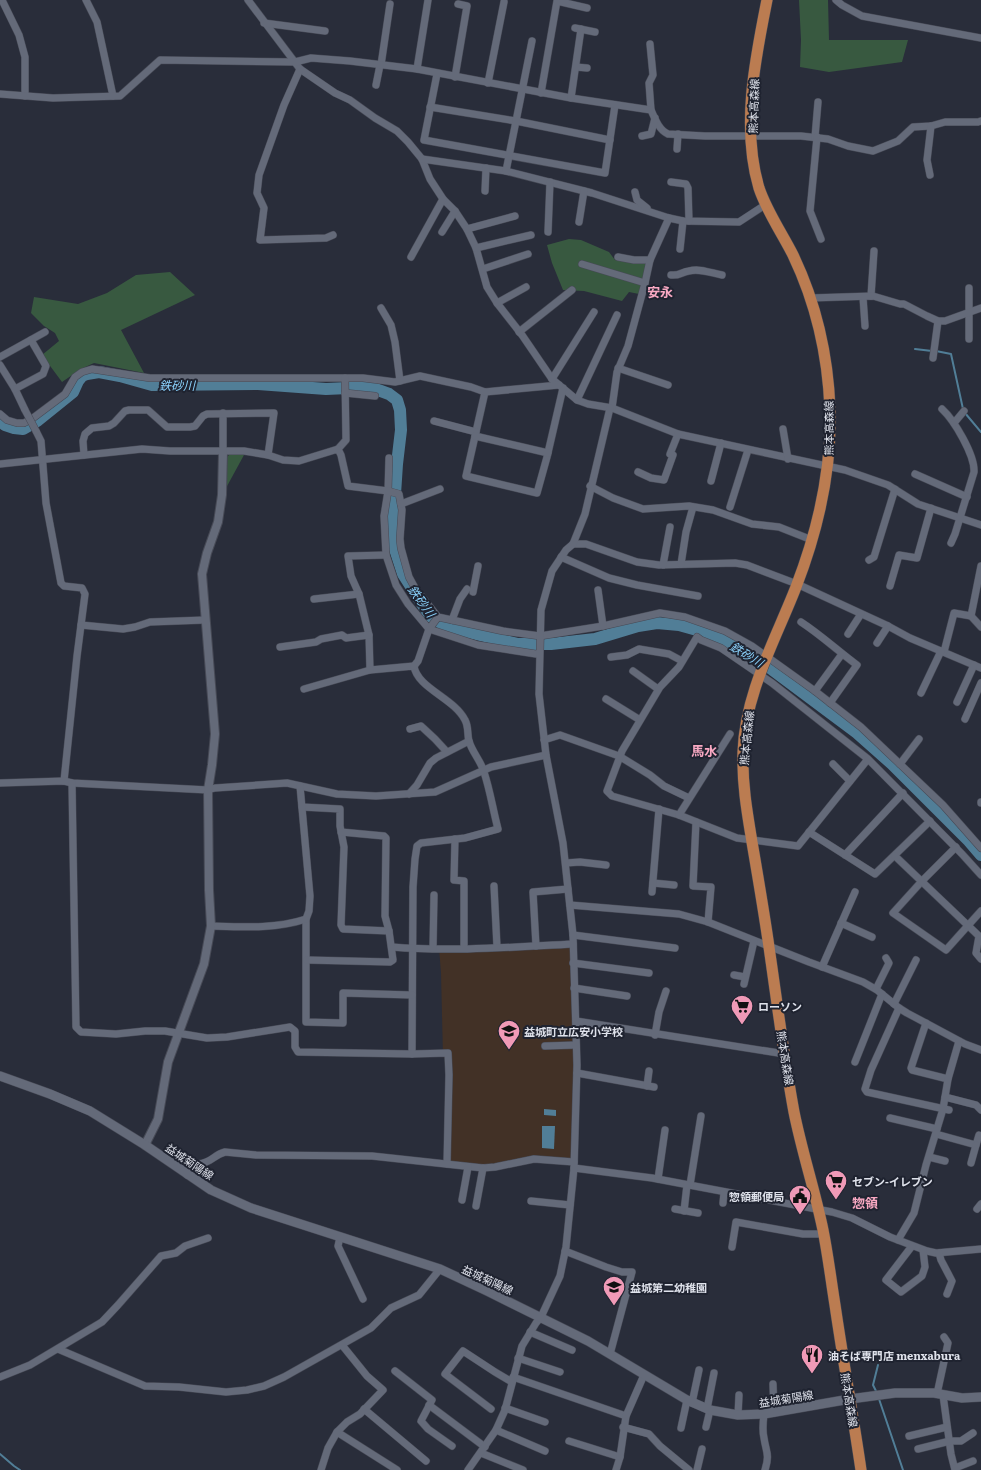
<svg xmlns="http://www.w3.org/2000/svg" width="981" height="1470" viewBox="0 0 981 1470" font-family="Literata,'Noto Sans JP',serif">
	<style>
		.education { fill: #423126 }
		.green { fill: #385940 }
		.water { fill: #517e97 }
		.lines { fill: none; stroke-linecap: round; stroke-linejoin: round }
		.stream { stroke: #517e97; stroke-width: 2 }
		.river { stroke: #517e97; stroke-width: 12 }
		.minor-casing { stroke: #474a56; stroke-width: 8 }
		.tertiary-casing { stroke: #474a56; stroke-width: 10 }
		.secondary-casing { stroke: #474a56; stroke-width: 10 }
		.primary-casing { stroke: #474a56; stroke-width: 12 }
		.minor { stroke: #646a79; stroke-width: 7 }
		.tertiary { stroke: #646a79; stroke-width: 8 }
		.secondary { stroke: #646a79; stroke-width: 9 }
		.primary { stroke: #bb7c51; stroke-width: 11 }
		.minor-bridge-casing { stroke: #474a56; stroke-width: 8; stroke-linecap: butt }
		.minor-bridge { stroke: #646a79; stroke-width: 7 }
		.labels { text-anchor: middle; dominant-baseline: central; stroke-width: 4; stroke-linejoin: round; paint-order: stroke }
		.street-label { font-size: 11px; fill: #dfe2eb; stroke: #1f2330 }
		.poi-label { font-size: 11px; font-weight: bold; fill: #dfe2eb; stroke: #1f2330; text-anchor: start }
		.water-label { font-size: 12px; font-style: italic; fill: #8bd3fd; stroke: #1f2330 }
		.quarter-label { font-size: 13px; font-weight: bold; fill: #f9a9c3; stroke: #1f2330 }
	</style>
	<rect width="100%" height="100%" fill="#292d3a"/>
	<!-- education -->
	<path class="education" d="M573,944L574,1162L534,1159L495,1167L447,1164L451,1061L443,1057L441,973L439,948Z"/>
	<!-- green -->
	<g class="green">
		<path d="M799,0H828L829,40H908L902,62L829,72L800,67L801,40Z"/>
		<path d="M569,239L581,240L609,252L615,260L646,263L639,294L629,292L622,301L584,291L563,290L552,263L547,245Z"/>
		<path d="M170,272L195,295L121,330L144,373L94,363L81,369L62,382L42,355L59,341L55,333L44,326L31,313L34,297L78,304L107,293L136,275Z"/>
		<path d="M230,454L244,455L226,488V458Z"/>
	</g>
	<!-- water -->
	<g class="water">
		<path d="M544,1109L556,1110V1116L544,1115Z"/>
		<path d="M542,1126H555L554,1149L542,1148Z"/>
	</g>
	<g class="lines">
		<!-- stream -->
		<g class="stream">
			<path d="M915,349L932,351"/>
			<path d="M936,351L951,354L963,409"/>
			<path d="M965,413L981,432"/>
			<path d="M877,1393L873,1385L878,1365"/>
			<path d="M879,1399L903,1470"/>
			<path d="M0,1454L14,1466L20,1470"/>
		</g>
		<!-- river -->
		<path class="river" d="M0,421L5,425L14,428L23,429L37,421L73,392L78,381L82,376L87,374L99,372L120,376L152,385L258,384L326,389L370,387L389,394L397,400L400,410L401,430L397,464L394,509L393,543L403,574L430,616L447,627L518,644H551L595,639L638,626L657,623L679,625L704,632L718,637L750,653L857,733L892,764L969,841L981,855"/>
		<!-- minor casing -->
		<g class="minor-casing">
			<g id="minor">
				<path d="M2,0L19,35L25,57V96"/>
				<path d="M86,0L97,22L113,96"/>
				<path d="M248,0L300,69L335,93L350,100L375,118L397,131L408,142L422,159L430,179L443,199L455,211L467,229L476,248L487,287L497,303L522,335L552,379L577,400L588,404L612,408L678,434L845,470L888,485L918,504L981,525"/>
				<path d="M836,0L842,5L862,16L981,38"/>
				<path d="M264,23L325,31"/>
				<path d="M575,28L595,32"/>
				<path d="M650,44L653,75L649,83L651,110"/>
				<path d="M381,65L390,4"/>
				<path d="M576,67L587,68"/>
				<path d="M300,69L284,105L259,175L257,193L264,208L260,240L326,238L333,235"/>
				<path d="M417,69L428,0"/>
				<path d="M437,74L424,140L605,173L615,105"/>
				<path d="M455,77L467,6L458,4"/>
				<path d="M488,83L504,2"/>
				<path d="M376,85L380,65"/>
				<path d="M541,93L557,1L587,8"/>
				<path d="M0,94L53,98L120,96L160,60L295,62L311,58L350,61L417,69L571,98L651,110C655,119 659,130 668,134L705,136H801L828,139L848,146L873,151L898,141L913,127L931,126L945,122H978L981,121"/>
				<path d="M571,98L581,29"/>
				<path d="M430,107L516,121L610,140"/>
				<path d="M642,136L651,134L655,118"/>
				<path d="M815,137L818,102"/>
				<path d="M817,137L810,211L821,239"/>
				<path d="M677,149L678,134"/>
				<path d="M422,159L506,171L592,193L669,218L683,221L739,222L765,205"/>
				<path d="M506,171L532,41"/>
				<path d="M930,175L927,160L931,126"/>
				<path d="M671,182L686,184L688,188L689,221"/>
				<path d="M485,191L486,168"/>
				<path d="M635,192L637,200L647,208"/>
				<path d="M579,222L584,191"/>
				<path d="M467,229L515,216"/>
				<path d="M442,232L455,211"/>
				<path d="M548,232L550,182"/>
				<path d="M476,248L531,235"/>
				<path d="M680,249L683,221"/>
				<path d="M411,257L443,199"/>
				<path d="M618,257L634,260H650"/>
				<path d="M582,264L645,283"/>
				<path d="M483,269L528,254"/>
				<path d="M671,275C680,276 681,272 689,271C700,268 711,273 722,275"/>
				<path d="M969,288V339"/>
				<path d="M871,296L874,251"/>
				<path d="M863,297L865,326"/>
				<path d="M810,298L873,296L900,304H904L927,316L938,321H945L981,308"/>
				<path d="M497,303L526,287"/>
				<path d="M381,308L391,325L395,342L400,381"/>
				<path d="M519,332L572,290"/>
				<path d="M0,357L45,332"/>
				<path d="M933,358L938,321"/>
				<path d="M0,365L15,389L25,410"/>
				<path d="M618,368L668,385"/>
				<path d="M552,379L594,312"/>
				<path d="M15,389L43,374L46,366L31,340"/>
				<path d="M485,392L466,476L537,493L547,457L563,388"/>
				<path d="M345,393L375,396"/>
				<path d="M577,400L617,315"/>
				<path d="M612,408L617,372L628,346L645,283L650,260L669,218"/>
				<path d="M942,409C954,420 975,455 974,472L955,534L951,543"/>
				<path d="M223,413V451"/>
				<path d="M0,414L7,420L17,423H24L33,418L65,394L75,377L82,372L92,369L150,378H363L395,382L420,376L471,387L485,392L559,385"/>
				<path d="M434,421L476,432"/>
				<path d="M954,423L964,411"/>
				<path d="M783,429L788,459"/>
				<path d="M36,431L41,441L46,503L61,583L64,586L82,588L85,594L77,656L64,781"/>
				<path d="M475,436L548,453"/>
				<path d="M338,449L346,440L345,378"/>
				<path d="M84,455L83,441L85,434L92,428L109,426L114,423L125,411L129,410H148L167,427H190L195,426L203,416L207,414L274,413L268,455"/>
				<path d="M389,458L388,491L384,516L386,555L396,585L408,604L429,629L478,645L536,654L539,653"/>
				<path d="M0,464L142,449L170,451H244L268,455L283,460L299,461L338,449L341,455L348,486L388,491L399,494L402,510L400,539L401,548L409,577L415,588L438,617L503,631L540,636L603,626L660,613L685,617L725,631L752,646L815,691L861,727L943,805L981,848"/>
				<path d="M638,472L651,478L664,480L673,455L670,454L678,434"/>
				<path d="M915,474L967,497"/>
				<path d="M711,481L721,443"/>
				<path d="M590,486L613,498L643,509L689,506L713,510L752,524L779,527L812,540"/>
				<path d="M401,504L440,489"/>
				<path d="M730,507L748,450"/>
				<path d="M573,544H586L637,562L659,565L735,563L747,565L797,584L888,626L910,638L981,668"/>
				<path d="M386,555L348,556L351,576L359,594L369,635L370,670L414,666C417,688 454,698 465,720C469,727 467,735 469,741C472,752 481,761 484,772C490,790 493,810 498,829L465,838L421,843L417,846L415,859L413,887L412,1054"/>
				<path d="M561,557L609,578L637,585L698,596"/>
				<path d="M869,560L874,557L895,489"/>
				<path d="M681,564L686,532L693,507"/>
				<path d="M663,565L670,527"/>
				<path d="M890,586L899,555L917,558L931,508"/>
				<path d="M598,590L603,626"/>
				<path d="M473,592L478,566"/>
				<path d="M314,599L359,594"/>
				<path d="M971,616L981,627"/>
				<path d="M452,620L460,599L467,589"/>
				<path d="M801,622C821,635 838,651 857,665L830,703"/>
				<path d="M81,625L123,629L135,627L150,622L205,620"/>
				<path d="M848,634L861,614"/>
				<path d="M877,643L888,626"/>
				<path d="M280,647L316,642L321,639L342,635L346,638L369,635"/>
				<path d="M944,652L954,613L971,616L981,566"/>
				<path d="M611,657L627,655L639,649L669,654L682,661"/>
				<path d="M414,666L418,661L429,629L438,617"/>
				<path d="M633,671L658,689"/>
				<path d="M304,689L370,670"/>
				<path d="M815,691L842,654"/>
				<path d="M921,693L941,651"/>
				<path d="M606,699L640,720"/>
				<path d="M957,702L974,665"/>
				<path d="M965,719L981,683"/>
				<path d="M410,729L421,726L435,739L447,752"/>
				<path d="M544,740L560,735L619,756L650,775L664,786L689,798"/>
				<path d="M868,759L798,846L737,838L679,815L612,796L607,791L622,751L660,687L679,667L697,637L701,640L721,648L772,683L868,759L962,854L981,875"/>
				<path d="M833,764L850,781"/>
				<path d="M900,764L919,739"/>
				<path d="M0,783L64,781L72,783L208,790L215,788L287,783L337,794L376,796L435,792L491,767L546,755"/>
				<path d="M72,783L76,1027L81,1032L116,1034L145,1031H165L207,1038L227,1037L290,1027L295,1031V1047L298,1052L412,1054L448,1053L449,1075L447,1164"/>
				<path d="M409,794L417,785L430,763L436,758L469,741"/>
				<path d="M981,802V803"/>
				<path d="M302,807L340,809V826L344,847L341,925L343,929L389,931"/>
				<path d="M679,815L730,734"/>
				<path d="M696,822L693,886L711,887L708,922"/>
				<path d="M809,832L875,874L930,821"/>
				<path d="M455,839L454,880L464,881V948"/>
				<path d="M956,847L922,881L893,913L946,950L981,911"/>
				<path d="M845,855L903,793"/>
				<path d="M895,856L979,936L976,953L981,959"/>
				<path d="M566,863L580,862L606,865"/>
				<path d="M653,883L674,885"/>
				<path d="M494,886L497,947"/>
				<path d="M652,892L659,809"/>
				<path d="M570,905L679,914L708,922L809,962L863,982L877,990L899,1008L907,1013L965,1044L981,1050"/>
				<path d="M306,919V1022L343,1023V993L412,995"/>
				<path d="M841,923L872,937"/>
				<path d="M211,926C243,927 276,929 306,919L309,911L310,896L300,786"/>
				<path d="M573,935L675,948"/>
				<path d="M536,946L533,892L568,889"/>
				<path d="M392,947C451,952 513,947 573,944"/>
				<path d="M433,948L434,895"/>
				<path d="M307,960L390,962L393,960L389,931L385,916L386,838L384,836L341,832"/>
				<path d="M573,963L649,973"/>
				<path d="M822,967L855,892"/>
				<path d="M734,975L745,977"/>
				<path d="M744,984L754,941"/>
				<path d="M574,988L627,996"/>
				<path d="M876,989L889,963L886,958"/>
				<path d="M894,1004L916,960"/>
				<path d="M899,1008L871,1070L865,1089L867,1092L949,1110"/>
				<path d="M576,1021L785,1054"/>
				<path d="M926,1023L911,1068L912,1070L948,1079"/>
				<path d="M655,1035L659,1012L666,991"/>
				<path d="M545,1046L576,1045"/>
				<path d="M855,1062L882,994"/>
				<path d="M577,1073L654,1087"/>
				<path d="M647,1086L649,1071"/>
				<path d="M945,1097L976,1105L981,1110"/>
				<path d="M890,1118L937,1129"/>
				<path d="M936,1134L976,1145L979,1135"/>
				<path d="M929,1157L945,1161"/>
				<path d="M971,1163L976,1145"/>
				<path d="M574,1168L652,1178L832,1212L852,1218L890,1237L927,1251L936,1253L981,1249"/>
				<path d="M187,1175L198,1164C212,1163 213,1155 225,1152L256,1155L372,1156L483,1168L495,1167L534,1159L574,1162"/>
				<path d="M658,1179L665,1130"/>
				<path d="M690,1185L701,1116"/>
				<path d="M462,1200L468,1167"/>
				<path d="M531,1201L570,1205"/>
				<path d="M723,1203L724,1192"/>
				<path d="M476,1206L483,1168"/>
				<path d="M675,1209L698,1213"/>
				<path d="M977,1209L981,1204"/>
				<path d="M684,1211L687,1185"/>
				<path d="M340,1237L338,1246L363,1299"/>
				<path d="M898,1240L914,1213L926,1165L943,1109L948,1079L959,1041"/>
				<path d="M912,1246L886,1280L901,1292L922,1276L925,1267L923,1250"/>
				<path d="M732,1247L736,1222L803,1234H824"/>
				<path d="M565,1251L606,1267L622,1272H632L610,1354"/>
				<path d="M939,1253L941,1260L952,1281L947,1294"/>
				<path d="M530,1332L572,1350"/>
				<path d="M58,1349L145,1386L179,1387L226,1392L247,1390L264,1386L284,1377L371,1328L391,1308L419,1295L440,1269"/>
				<path d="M518,1358L560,1372"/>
				<path d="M395,1371L432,1400L421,1421L428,1429L452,1446"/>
				<path d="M0,1377L30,1365L102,1322L118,1305L161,1256L176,1253L185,1246L208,1238"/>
				<path d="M513,1377L626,1416"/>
				<path d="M773,1384L774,1413"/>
				<path d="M937,1394L948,1343L944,1337"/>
				<path d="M943,1395L951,1454L955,1470"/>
				<path d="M692,1403L699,1370"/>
				<path d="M429,1405L485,1447"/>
				<path d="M505,1408L545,1422"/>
				<path d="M364,1409L426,1461"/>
				<path d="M491,1409L445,1374L463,1351L495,1372L512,1382"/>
				<path d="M707,1409L714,1373"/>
				<path d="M764,1414C763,1422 762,1430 764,1438C766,1452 770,1454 765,1470"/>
				<path d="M738,1415L739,1395"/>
				<path d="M623,1427L649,1434L660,1446L689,1470"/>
				<path d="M706,1427L710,1410"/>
				<path d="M681,1428L687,1400"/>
				<path d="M496,1430L545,1451"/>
				<path d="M337,1432L397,1470"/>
				<path d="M909,1436L947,1427"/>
				<path d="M569,1441L620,1457"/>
				<path d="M918,1449L950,1441H961L973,1433"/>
				<path d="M481,1453L523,1470"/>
				<path d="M955,1468L973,1461"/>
				<path d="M321,1470L328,1448L337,1432L347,1422L360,1414L383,1390L367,1376L342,1345"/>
				<path d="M468,1470L496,1430L505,1410L522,1346L536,1323L541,1317L560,1276L566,1247L574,1168L577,1065L573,935L563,843L546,755L539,694L541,610L552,571L566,550L573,544L585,514L610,408"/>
				<path d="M616,1470L620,1457L626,1416L644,1375"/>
				<path d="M697,1470L702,1449"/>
			</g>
		</g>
		<!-- tertiary casing -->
		<g class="tertiary-casing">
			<path id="tertiary" d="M145,1145L158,1119L168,1062L204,964L211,926L209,890L208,790L212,765L215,734L202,574L207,553L218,522L222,495L223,451"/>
		</g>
		<!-- secondary casing -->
		<g class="secondary-casing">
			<path id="secondary" d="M0,1076L50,1094L90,1111L145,1145L211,1190L251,1208L440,1269L487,1291L588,1341L687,1400L710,1410L738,1415L764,1414L850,1399L895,1393H934L962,1398L981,1397"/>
		</g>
		<!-- primary casing -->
		<g class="primary-casing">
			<path id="primary" d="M767,0C755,60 741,127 759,188C767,212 782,233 793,255C816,303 828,357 830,409C832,471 818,530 796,587C775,641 745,693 743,752C742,783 747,812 752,842C758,877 764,912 769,947C777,1002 784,1058 794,1112C802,1152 815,1191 823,1230C828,1255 831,1280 835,1305C843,1360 853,1415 861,1470"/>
		</g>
		<!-- minor -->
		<use href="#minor" class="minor"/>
		<!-- tertiary -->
		<use href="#tertiary" class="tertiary"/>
		<!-- secondary -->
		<use href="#secondary" class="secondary"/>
		<!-- primary -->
		<use href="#primary" class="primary"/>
		<!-- minor-bridge casing -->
		<g class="minor-bridge-casing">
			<path id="minor-bridge" d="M25,410L36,431"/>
		</g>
		<!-- minor-bridge -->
		<use href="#minor-bridge" class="minor-bridge"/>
	</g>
	<!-- icons -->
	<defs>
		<g id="supermarket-pin" transform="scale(1.15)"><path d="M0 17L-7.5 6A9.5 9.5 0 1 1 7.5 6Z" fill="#f09ab7" stroke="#1f2330"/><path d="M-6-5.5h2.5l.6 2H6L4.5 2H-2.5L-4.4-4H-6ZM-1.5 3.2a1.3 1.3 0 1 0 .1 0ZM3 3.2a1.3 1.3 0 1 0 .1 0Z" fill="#111"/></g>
		<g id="school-pin" transform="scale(1.15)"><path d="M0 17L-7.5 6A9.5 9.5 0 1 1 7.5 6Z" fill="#f09ab7" stroke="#1f2330"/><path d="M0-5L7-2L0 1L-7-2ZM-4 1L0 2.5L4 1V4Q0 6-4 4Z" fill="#111"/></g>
		<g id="civic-pin" transform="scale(1.15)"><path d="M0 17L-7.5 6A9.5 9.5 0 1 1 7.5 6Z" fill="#f09ab7" stroke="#1f2330"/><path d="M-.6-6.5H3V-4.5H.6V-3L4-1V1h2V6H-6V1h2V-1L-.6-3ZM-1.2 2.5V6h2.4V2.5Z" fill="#111"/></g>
		<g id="restaurant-pin" transform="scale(1.15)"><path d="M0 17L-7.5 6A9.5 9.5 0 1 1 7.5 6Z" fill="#f09ab7" stroke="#1f2330"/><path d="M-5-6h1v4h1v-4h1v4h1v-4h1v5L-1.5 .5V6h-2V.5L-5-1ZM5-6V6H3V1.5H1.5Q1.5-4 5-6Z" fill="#111"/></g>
	</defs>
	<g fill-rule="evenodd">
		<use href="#supermarket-pin" x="742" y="1006"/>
		<use href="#school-pin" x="509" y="1031"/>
		<use href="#supermarket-pin" x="836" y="1181"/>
		<use href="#civic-pin" x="800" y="1196"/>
		<use href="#school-pin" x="614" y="1287"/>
		<use href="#restaurant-pin" x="812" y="1355"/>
	</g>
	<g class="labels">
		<!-- street labels -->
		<g class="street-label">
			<text transform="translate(753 106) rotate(-88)">熊本高森線</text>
			<text transform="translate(828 428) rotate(-90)">熊本高森線</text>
			<text transform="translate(746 738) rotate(-84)">熊本高森線</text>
			<text transform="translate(786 1058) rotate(81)">熊本高森線</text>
			<text transform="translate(190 1161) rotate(34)">益城菊陽線</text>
			<text transform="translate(488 1279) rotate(25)">益城菊陽線</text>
			<text transform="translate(786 1398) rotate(-9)">益城菊陽線</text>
			<text transform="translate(850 1400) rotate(81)">熊本高森線</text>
		</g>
		<!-- poi labels -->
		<g class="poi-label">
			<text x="758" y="1006">ローソン</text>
			<text x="524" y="1031">益城町立広安小学校</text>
			<text x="852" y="1181">セブン-イレブン</text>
			<text x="784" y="1196" text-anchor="end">惣領郵便局</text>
			<text x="630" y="1287">益城第二幼稚園</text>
			<text x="828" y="1355">油そば専門店 menxabura</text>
		</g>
		<!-- water labels -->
		<g class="water-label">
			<text x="177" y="385">鉄砂川</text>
			<text transform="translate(422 601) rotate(54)">鉄砂川</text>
			<text transform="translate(747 654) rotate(31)">鉄砂川</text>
		</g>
		<!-- quarter labels -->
		<g class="quarter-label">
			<text x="660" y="291">安永</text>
			<text x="704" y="750">馬水</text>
			<text x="865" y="1202">惣領</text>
		</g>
	</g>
</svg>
